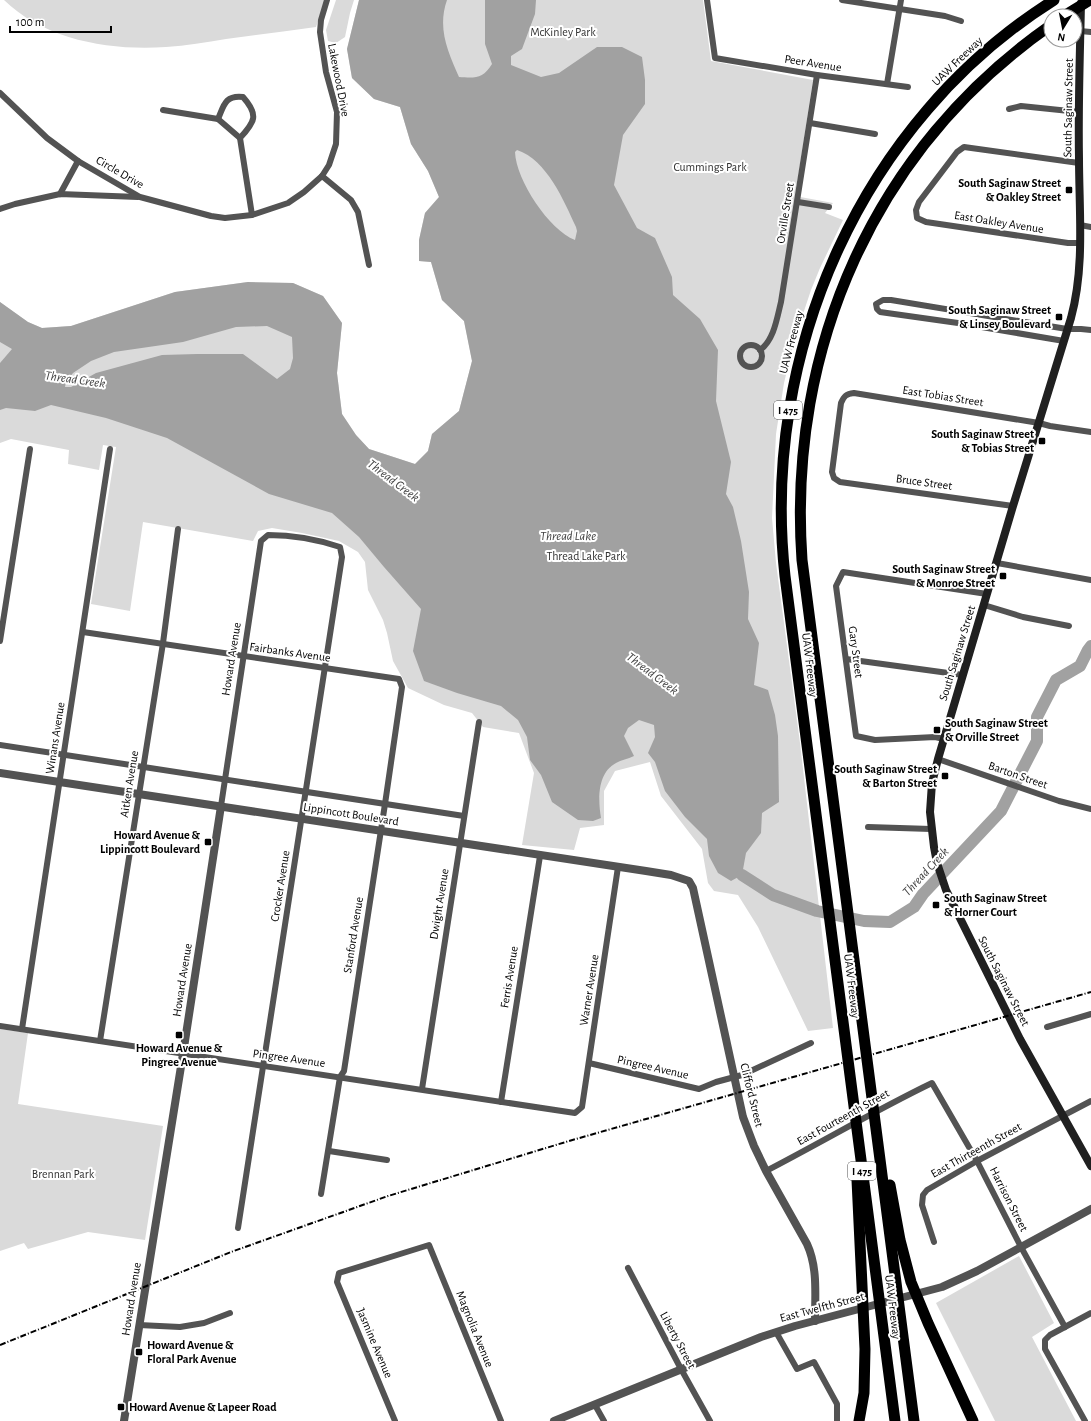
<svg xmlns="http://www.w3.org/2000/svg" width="1091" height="1421" viewBox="0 0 1091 1421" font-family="'Alegreya Sans',sans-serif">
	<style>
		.green { fill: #dadada }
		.water { fill: #a1a1a1; fill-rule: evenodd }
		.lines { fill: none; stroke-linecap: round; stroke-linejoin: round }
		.river { stroke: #a1a1a1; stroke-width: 12 }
		.minor { stroke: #535353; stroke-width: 6 }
		.tertiary { stroke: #535353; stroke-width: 8 }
		.secondary { stroke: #202020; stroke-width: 8 }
		.motorway { stroke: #000; stroke-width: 11 }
		.rail { stroke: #000; stroke-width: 2; stroke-dasharray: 6 2 1 2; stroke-linecap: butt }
		.poi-dot { fill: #000; stroke: #fff; stroke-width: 1.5 }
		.labels { text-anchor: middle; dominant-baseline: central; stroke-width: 4; stroke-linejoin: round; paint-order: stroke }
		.shield { fill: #fff; stroke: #4c4c4c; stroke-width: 1 }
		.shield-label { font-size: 11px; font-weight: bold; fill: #000 }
		.park-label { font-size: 12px; fill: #313131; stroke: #fff }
		.street-label { font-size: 12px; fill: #000; stroke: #fff }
		.poi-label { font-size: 12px; font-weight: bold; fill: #000; stroke: #fff; text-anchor: end }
		.water-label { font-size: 13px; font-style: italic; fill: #424242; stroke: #fff }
	</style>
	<rect width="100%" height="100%" fill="#fff"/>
	<!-- green -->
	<g class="green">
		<path d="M4,0H325L316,27C286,31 256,35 226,39C206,42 186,46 166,47C110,51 45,40 4,0Z"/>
		<path d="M336,0H354L350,13L345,37L336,43L328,41L326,30Z"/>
		<path d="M359,0H703L711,61L813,80L795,196L833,203L825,213L843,220L820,268L811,290L795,338L784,383L776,434L772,518L776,563L800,743L833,1028L808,1031L758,927L738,895L714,891L708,883L702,849L661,796L650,762L615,771L604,791V825L580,828L574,850L522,845L534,773L519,733L483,727L472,713L444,705L408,688L393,661L387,633L383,620L368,590L365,562L358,552L339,541L302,533L272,528L258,531L253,541L143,522L130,611L91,604L116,447L103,445L99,470L68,464L69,450L11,439L0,443V302L28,322L42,328L71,326L175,292L248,282L293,283L323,296L342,323L337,373L342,414L356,435L369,449L415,464L428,451L432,434L459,411L472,361L464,321L442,300L431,262L419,261V240L425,213L439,197L428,171L411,144L400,107L374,99L352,78L347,49Z"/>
		<path d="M0,1029L28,1033L18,1104L163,1126L145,1240L88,1232L28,1249L24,1243L0,1251Z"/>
		<path d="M1019,1256L1054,1323L1032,1337L1076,1421H995L936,1303Z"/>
	</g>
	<!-- water -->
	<path class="water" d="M359,0H447C437,28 448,52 459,77C475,78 483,79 492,64L485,44V0H536L535,14L522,49L511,56V65L541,77L559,73L597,47H622L642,57L645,80V104L623,135L614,185L637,228L655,238L672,277L673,295L700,319L718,350L716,401L731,462L726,494L733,507L741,541L749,592L748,619L759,643L754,685L768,690L775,715L778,736L779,802L762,813L761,833L746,853L742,875L731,881L718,873L709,856L707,839L685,817L665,791L655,762L648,753L655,737L654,725L639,720L628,728L624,736L634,756C628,759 621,760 616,763C597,773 598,800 601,818L593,821L578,820L552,802L541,775L530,760L527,737L518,720L501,706L457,693L424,681L413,651L421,609L384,567L359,537L332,513L269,494L167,438L106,418L51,405L35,411L6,408L0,410V363L12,349L0,342V302L28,322L42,328L71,326L175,292L248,282L293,283L323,296L342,323L337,373L342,414L356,435L369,449L415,464L428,451L432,434L459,411L472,361L464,321L442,300L431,262L419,261V240L425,213L439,197L428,171L411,144L400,107L374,99L352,78L347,49ZM517,150C547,160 564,201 576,227L577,231L575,240C549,230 516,180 515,152ZM267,326L292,337L293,358L290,369L277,379L243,354H197L162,355L96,373L71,387H65L66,382L73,373L91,361L114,352L183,342L236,327Z"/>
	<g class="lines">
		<!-- river -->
		<path class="river" d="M742,875L773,895L817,911L864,921L890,922L914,907L923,894L1001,811L1037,741V717L1056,680L1080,666L1088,650L1091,646"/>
		<!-- minor -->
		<g class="minor">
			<path d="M707,0L715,58L817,75L908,87"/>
			<path d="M842,0L945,16L961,21"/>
			<path d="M1080,31L1091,32"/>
			<path d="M887,84L901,0"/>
			<path d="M0,93L47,138L78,161L140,197L211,216L225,218L252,215L288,203L304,192L322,176L329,165L336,144L337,112L326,72L320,32L321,20L327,0"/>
			<path d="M1009,109L1021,106L1079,112"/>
			<path d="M163,110L218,119L240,138"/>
			<path d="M218,119C224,105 225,95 243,97C259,115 255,122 240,138L252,215"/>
			<path d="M810,123L875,134"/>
			<path d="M1079,163L964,147L957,152L919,202L916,210L917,218L926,222L1068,243H1079"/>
			<path d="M322,176L351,200L358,212L369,265"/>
			<path d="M60,194L78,161"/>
			<path d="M798,202L829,207"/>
			<path d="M0,209L15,204L60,194L138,197"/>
			<path d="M1080,225L1091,227"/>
			<path d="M1064,341L958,323L880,312L877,309L876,304L883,300H891L1067,329H1081L1091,330"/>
			<circle cx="751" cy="356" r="11"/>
			<path d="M760,350C774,340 777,318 781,302L817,75"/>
			<path d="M1013,506L840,482L834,478L832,472L841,403C844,396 846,394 854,393L1039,423L1050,426L1091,432"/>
			<path d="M997,563L1091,580"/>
			<path d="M984,605L1023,617L1069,626"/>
			<path d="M83,632L399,679L402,687L385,804L344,1071L340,1077L321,1194"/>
			<path d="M0,641L30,449"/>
			<path d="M846,659L963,675"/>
			<path d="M944,739L935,737L875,740L856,736L836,586L843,572L987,594"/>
			<path d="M0,745L464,816"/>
			<path d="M938,759L1059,801L1091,809"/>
			<path d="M221,806L261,541L268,535C292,535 316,539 340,547L342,557L238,1228"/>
			<path d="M868,827L931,829"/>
			<path d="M0,1026L575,1113L582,1107L618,867"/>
			<path d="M1047,1027L1091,1014"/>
			<path d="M22,1029L110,449"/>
			<path d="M100,1041L163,643L178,529"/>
			<path d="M589,1063L699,1089L716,1082L742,1075L811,1043"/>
			<path d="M422,1089L479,722"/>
			<path d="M501,1102L540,856"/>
			<path d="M329,1151L387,1160"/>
			<path d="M766,1171C822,1142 876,1110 932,1083L977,1161L1021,1247L1065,1327"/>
			<path d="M934,1242L922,1205L923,1195L927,1190L977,1161L1091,1101"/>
			<path d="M628,1268L681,1369L710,1421"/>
			<path d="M139,1325L180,1327L204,1323L230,1313"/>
			<path d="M776,1332L797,1369L814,1362L837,1404V1421"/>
			<path d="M595,1405L604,1421"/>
			<path d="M395,1421L337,1282L339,1273L429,1245L501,1421"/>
			<path d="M1085,1421L1045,1349V1340L1050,1335L1091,1313"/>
		</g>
		<!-- tertiary -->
		<g class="tertiary">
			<path d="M0,773L646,871L671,875L689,881L693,888L743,1117L754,1146L766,1171L807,1244C818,1268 815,1295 815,1321"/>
			<path d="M124,1421L183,1054L221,806"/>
			<path d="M554,1421L761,1337L795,1326L942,1287L977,1271L1091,1209"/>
		</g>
		<!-- secondary -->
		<path class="secondary" d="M1081,3C1080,54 1078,106 1079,158C1079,211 1085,267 1071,318L1013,506L938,759L932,783L930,812L934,847L937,863L946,890L1020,1039L1091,1166"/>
		<!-- motorway -->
		<g class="motorway">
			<path d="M1064,16L1090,0"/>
			<path d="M857,1180L865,1349L864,1393L859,1421"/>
			<path d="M890,1185L900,1240L911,1282L928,1323L973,1421"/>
			<path d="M895,1421L785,576C760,352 862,121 1054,0"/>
			<path d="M914,1421L802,560C787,347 875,148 1051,25"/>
		</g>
		<!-- rail -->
		<path class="rail" d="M0,1345L231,1252L388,1196L569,1141L1091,992"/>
	</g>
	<!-- markers -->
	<g class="poi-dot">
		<rect x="1065" y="186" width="8" height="8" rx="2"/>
		<rect x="1055" y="313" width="8" height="8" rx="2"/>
		<rect x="1038" y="437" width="8" height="8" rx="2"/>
		<rect x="999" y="572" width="8" height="8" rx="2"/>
		<rect x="933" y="726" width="8" height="8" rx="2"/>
		<rect x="941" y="772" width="8" height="8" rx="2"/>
		<rect x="204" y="838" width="8" height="8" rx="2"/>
		<rect x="932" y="901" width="8" height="8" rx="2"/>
		<rect x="175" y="1031" width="8" height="8" rx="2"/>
		<rect x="135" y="1348" width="8" height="8" rx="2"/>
		<rect x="117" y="1403" width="8" height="8" rx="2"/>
	</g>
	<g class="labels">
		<!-- shield labels -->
		<g class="shield">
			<rect x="774" y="401" width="28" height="18" rx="3"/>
			<rect x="848" y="1162" width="28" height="18" rx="3"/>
		</g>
		<g class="shield-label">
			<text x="788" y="410">I 475</text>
			<text x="862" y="1171">I 475</text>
		</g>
		<!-- park labels -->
		<g class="park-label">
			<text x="563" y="32">McKinley Park</text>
			<text x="710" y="167">Cummings Park</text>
			<text x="586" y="556">Thread Lake Park</text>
			<text x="63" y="1174">Brennan Park</text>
		</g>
		<!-- street labels -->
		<g class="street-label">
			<text transform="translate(957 61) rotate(-44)">UAW Freeway</text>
			<text transform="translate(813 63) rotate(9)">Peer Avenue</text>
			<text transform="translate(339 80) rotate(79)">Lakewood Drive</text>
			<text transform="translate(1068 108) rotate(-89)">South Saginaw Street</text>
			<text transform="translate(120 172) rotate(30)">Circle Drive</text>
			<text transform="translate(785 213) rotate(-81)">Orville Street</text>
			<text transform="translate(999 222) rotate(9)">East Oakley Avenue</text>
			<text transform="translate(791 342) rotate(-75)">UAW Freeway</text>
			<text transform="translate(943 396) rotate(9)">East Tobias Street</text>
			<text transform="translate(924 482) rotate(8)">Bruce Street</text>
			<text transform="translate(290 652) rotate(8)">Fairbanks Avenue</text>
			<text transform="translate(856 652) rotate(82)">Gary Street</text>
			<text transform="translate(957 653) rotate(-73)">South Saginaw Street</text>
			<text transform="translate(231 659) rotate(-81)">Howard Avenue</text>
			<text transform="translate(810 665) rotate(83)">UAW Freeway</text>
			<text transform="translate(55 738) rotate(-81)">Winans Avenue</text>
			<text transform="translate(1018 775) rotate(19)">Barton Street</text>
			<text transform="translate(129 784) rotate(-81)">Aitken Avenue</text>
			<text transform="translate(351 814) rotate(9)">Lippincott Boulevard</text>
			<text transform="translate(280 886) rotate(-81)">Crocker Avenue</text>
			<text transform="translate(439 904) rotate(-81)">Dwight Avenue</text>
			<text transform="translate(353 935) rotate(-81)">Stanford Avenue</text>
			<text transform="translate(509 977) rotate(-81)">Ferris Avenue</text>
			<text transform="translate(182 980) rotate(-81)">Howard Avenue</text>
			<text transform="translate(1004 981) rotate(63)">South Saginaw Street</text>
			<text transform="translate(852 986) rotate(83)">UAW Freeway</text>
			<text transform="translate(589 990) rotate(-81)">Warner Avenue</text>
			<text transform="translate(289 1058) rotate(8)">Pingree Avenue</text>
			<text transform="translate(653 1067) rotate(13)">Pingree Avenue</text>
			<text transform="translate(752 1095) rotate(76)">Clifford Street</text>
			<text transform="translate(843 1117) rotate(-29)">East Fourteenth Street</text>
			<text transform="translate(976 1150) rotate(-29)">East Thirteenth Street</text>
			<text transform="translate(1009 1199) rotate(63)">Harrison Street</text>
			<text transform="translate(131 1299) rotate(-81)">Howard Avenue</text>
			<text transform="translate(822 1307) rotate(-15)">East Twelfth Street</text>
			<text transform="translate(893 1307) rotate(83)">UAW Freeway</text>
			<text transform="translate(475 1329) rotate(68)">Magnolia Avenue</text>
			<text transform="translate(678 1340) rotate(62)">Liberty Street</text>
			<text transform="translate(375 1343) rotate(67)">Jasmine Avenue</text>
		</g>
		<!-- poi labels -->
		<g class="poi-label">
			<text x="1061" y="183">South Saginaw Street<tspan x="1061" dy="14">&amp; Oakley Street</tspan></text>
			<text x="1051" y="310">South Saginaw Street<tspan x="1051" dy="14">&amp; Linsey Boulevard</tspan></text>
			<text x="1034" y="434">South Saginaw Street<tspan x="1034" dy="14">&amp; Tobias Street</tspan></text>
			<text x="995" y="569">South Saginaw Street<tspan x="995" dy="14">&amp; Monroe Street</tspan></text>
			<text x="945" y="723" text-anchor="start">South Saginaw Street<tspan x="945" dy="14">&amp; Orville Street</tspan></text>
			<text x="937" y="769">South Saginaw Street<tspan x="937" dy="14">&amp; Barton Street</tspan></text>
			<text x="200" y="835">Howard Avenue &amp;<tspan x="200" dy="14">Lippincott Boulevard</tspan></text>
			<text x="944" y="898" text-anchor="start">South Saginaw Street<tspan x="944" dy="14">&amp; Horner Court</tspan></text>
			<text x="179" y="1048" text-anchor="middle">Howard Avenue &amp;<tspan x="179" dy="14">Pingree Avenue</tspan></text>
			<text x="147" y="1345" text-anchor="start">Howard Avenue &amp;<tspan x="147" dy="14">Floral Park Avenue</tspan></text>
			<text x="129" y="1407" text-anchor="start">Howard Avenue &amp; Lapeer Road</text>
		</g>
		<!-- water labels -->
		<g class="water-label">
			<text transform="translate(75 380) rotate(8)">Thread Creek</text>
			<text transform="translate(393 481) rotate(37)">Thread Creek</text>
			<text x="568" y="536">Thread Lake</text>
			<text transform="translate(652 674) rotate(37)">Thread Creek</text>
			<text transform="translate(926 872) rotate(-47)">Thread Creek</text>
		</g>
	</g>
	<!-- north arrow -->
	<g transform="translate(1063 28) rotate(190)"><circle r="19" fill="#ffffff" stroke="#999999"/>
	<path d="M0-3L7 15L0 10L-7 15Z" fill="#000000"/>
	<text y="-6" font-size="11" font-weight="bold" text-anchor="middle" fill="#000000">N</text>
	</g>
	<!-- scale -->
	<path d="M10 26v6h101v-6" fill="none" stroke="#000000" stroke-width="2"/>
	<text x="16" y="26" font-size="12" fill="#000000" stroke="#ffffff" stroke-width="3" paint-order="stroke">100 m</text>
</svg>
